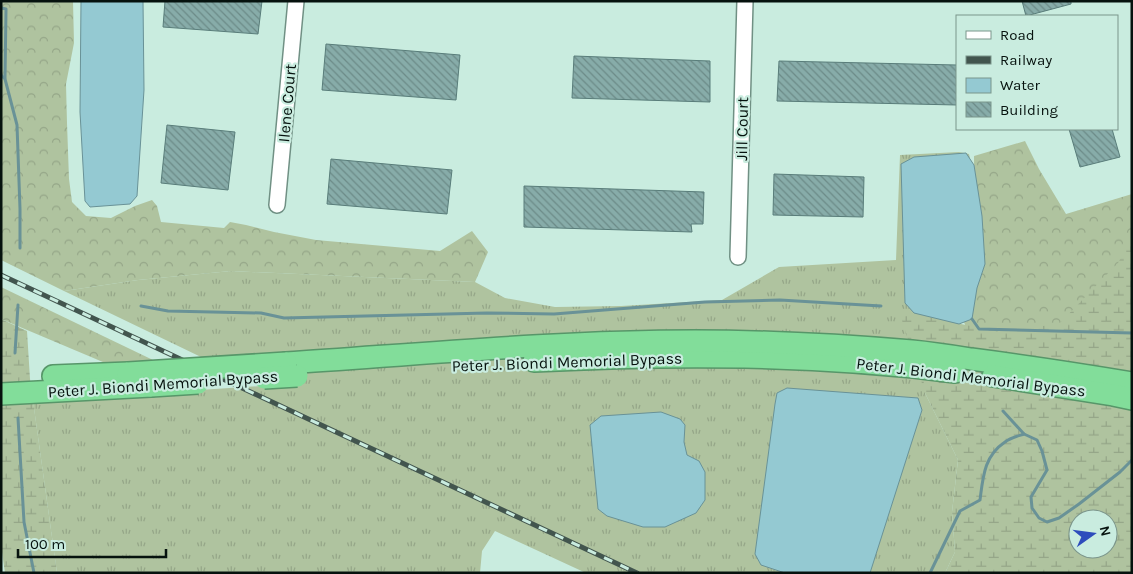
<svg xmlns="http://www.w3.org/2000/svg" width="1133" height="574" viewBox="0 0 1133 574" font-family="Karla,sans-serif">
	<style>
		.grass { fill: url(#grass-tufts) }
		.forest { fill: url(#forest-crowns) }
		.wetland { fill: url(#wetland-marsh); fill-rule: evenodd }
		.water { fill: #94c9d2; stroke: #699297 }
		.lines { fill: none; stroke-linecap: round; stroke-linejoin: round }
		.stream { stroke: #699297; stroke-width: 3 }
		.building { fill: url(#building-back-hatch); stroke: #597d7a }
		.minor-casing { stroke: #709084; stroke-width: 18 }
		.highway-casing { stroke: #579669; stroke-width: 24 }
		.minor { stroke: #fff; stroke-width: 15 }
		.highway { stroke: #82dd9a; stroke-width: 21 }
		.rail-casing { stroke: #42554e; stroke-width: 5 }
		.rail { stroke: #c9ecdf; stroke-width: 3; stroke-dasharray: 9; stroke-linecap: butt }
		.highway-bridge-casing { stroke: #579669; stroke-width: 24; stroke-linecap: butt }
		.highway-bridge { stroke: #82dd9a; stroke-width: 21 }
		.labels { text-anchor: middle; dominant-baseline: central; stroke-width: 4.5; stroke-linejoin: round; paint-order: stroke }
		.street-label { font-size: 16px; fill: #06120e; stroke: #c9ecdf }
	</style>
	<defs>
		<pattern id="grass-tufts" width="24" height="20" patternUnits="userSpaceOnUse" patternTransform="scale(1.25)"><rect width="24" height="20" fill="#afc39f"/><path d="M3 7l-1-3M5 7V3M7 7l1-3M15 17l-1-3M17 17v-4M19 17l1-3" fill="none" stroke="#95a688"/></pattern>
		<pattern id="forest-crowns" width="20" height="18" patternUnits="userSpaceOnUse" patternTransform="scale(1.25)"><rect width="20" height="18" fill="#afc39f"/><path d="M2 6a3 3 0 1 1 6 0M12 15a3 3 0 1 1 6 0" fill="none" stroke="#95a688"/></pattern>
		<pattern id="wetland-marsh" width="20" height="14" patternUnits="userSpaceOnUse" patternTransform="scale(1.25)"><rect width="20" height="14" fill="#afc39f"/><path d="M1 5h8M5 5V1M11 12h8M15 12V8" fill="none" stroke="#95a688"/></pattern>
		<pattern id="building-back-hatch" width="6" height="6" patternUnits="userSpaceOnUse" patternTransform="scale(1.25)"><rect width="6" height="6" fill="#87aca9"/><path d="M-1 5l2 2M0 0l6 6M5-1l2 2" fill="none" stroke="#6c8b88"/></pattern>
	</defs>
	<rect width="100%" height="100%" fill="#c9ecdf"/>
	<!-- grass -->
	<path class="grass" d="M959,152L969,154L977,206L966,308L925,393L958,460L952,512L955,552L945,573H586L495,531L482,551L480,573H57L33,401L261,386L64,291L138,280L231,271L475,282L505,298L555,307L621,306L722,300L779,267L896,260L900,155Z"/>
	<!-- forest -->
	<g class="forest">
		<path d="M1,1H73L74,43L66,84L67,123L69,179L72,202L86,216L111,218L135,206L152,200L157,206L161,222L224,228L230,222L246,225L274,232L316,240L440,251L472,231L488,252L475,282L231,271L138,280L64,291L1,260Z"/>
		<path d="M1025,141L1039,169L1066,214L1132,194V365L969,336L959,308L975,272L974,156Z"/>
		<path d="M1,287L153,360L110,365L1,319Z"/>
	</g>
	<!-- wetland -->
	<g class="wetland">
		<path d="M1132,238V573H945L955,552L952,512L958,460L925,393L899,311L1004,333L1060,323L1118,263ZM1078,519H1108V549H1078Z"/>
		<path d="M1,319L27,331L30,379L57,573H5L1,545Z"/>
	</g>
	<!-- water -->
	<g class="water">
		<path d="M81,1H143L144,90L137,196L130,204L90,207L85,201L80,112Z"/>
		<path d="M966,153L974,165L982,216L985,264L977,288L972,319L959,324L914,313L905,303L901,164L914,157Z"/>
		<path d="M787,388L918,398L922,410L870,573H785L761,565L755,554L775,404L777,393Z"/>
		<path d="M661,412L680,419L685,425L684,442L687,455L699,461L705,472V500L696,513L665,527H643L607,516L598,509L590,425L601,416Z"/>
	</g>
	<g class="lines">
		<!-- stream -->
		<g class="stream">
			<path d="M1,8L6,9L5,78"/>
			<path d="M1,75L5,79L17,125L20,209V248"/>
			<path d="M141,306L168,311L261,313L284,318L487,313L554,314L705,302L780,300L881,306"/>
			<path d="M972,319L979,329L1132,333"/>
			<path d="M15,353L18,305"/>
			<path d="M1003,411L1024,434"/>
			<path d="M18,418L24,522L34,573"/>
			<path d="M930,573L960,511L980,500C983,477 984,456 1005,442C1010,438 1018,436 1024,434L1037,440L1042,451L1047,470L1031,497L1032,508L1039,518L1047,522L1059,518L1079,504L1120,472L1132,460"/>
		</g>
	</g>
	<!-- building -->
	<g class="building">
		<path d="M165,1H262L258,34L163,27Z"/>
		<path d="M1022,1H1071V4L1026,16Z"/>
		<path d="M326,44L460,55L456,100L322,90Z"/>
		<path d="M574,56L710,61V102L572,98Z"/>
		<path d="M779,61L957,65V105L777,101Z"/>
		<path d="M167,125L235,132L228,190L161,183Z"/>
		<path d="M1069,129H1112L1120,157L1080,167Z"/>
		<path d="M331,159L452,170L447,214L327,204Z"/>
		<path d="M774,174L864,177L863,217L773,215Z"/>
		<path d="M524,186L704,192L703,224H691L692,232L524,227Z"/>
	</g>
	<g class="lines">
		<!-- minor casing -->
		<g class="minor-casing">
			<g id="minor">
				<path d="M277,205L296,1"/>
				<path d="M738,257L745,1"/>
			</g>
		</g>
		<!-- highway casing -->
		<g class="highway-casing">
			<g id="highway">
				<path d="M534,361C675,354 815,354 955,372"/>
				<path d="M286,363C422,354 558,341 695,341C767,341 840,345 912,351C932,353 952,356 971,359C1025,366 1078,374 1132,383"/>
				<path d="M53,376L128,373"/>
				<path d="M993,376L1113,395L1132,399"/>
				<path d="M1,394L151,386"/>
			</g>
		</g>
		<!-- minor -->
		<use href="#minor" class="minor"/>
		<!-- highway -->
		<use href="#highway" class="highway"/>
		<!-- rail casing -->
		<g class="rail-casing">
			<path id="rail" d="M1,275L637,573"/>
		</g>
		<!-- rail -->
		<use href="#rail" class="rail"/>
		<!-- highway-bridge casing -->
		<g class="highway-bridge-casing">
			<g id="highway-bridge">
				<path d="M128,373L286,363"/>
				<path d="M264,378L297,376"/>
				<path d="M151,386L198,383"/>
			</g>
		</g>
		<!-- highway-bridge -->
		<use href="#highway-bridge" class="highway-bridge"/>
	</g>
	<g class="labels">
		<!-- street labels -->
		<g class="street-label">
			<text transform="translate(287 103) rotate(-85)">Ilene Court</text>
			<text transform="translate(742 129) rotate(-89)">Jill Court</text>
			<text transform="translate(567 362) rotate(-2)">Peter J. Biondi Memorial Bypass</text>
			<text transform="translate(971 377) rotate(7)">Peter J. Biondi Memorial Bypass</text>
			<text transform="translate(163 384) rotate(-4)">Peter J. Biondi Memorial Bypass</text>
		</g>
	</g>
	<!-- border -->
	<rect width="1133" height="574" fill="none" stroke="#06120e" stroke-width="5"/>
	<!-- legend -->
	<rect x="956" y="15" width="162" height="115" fill="#c9ecdf" stroke="#7b958b"/>
	<rect x="966" y="31" width="25" height="8" fill="#ffffff" stroke="#7b958b"/>
	<text x="1000" y="40" font-size="15" fill="#06120e">Road</text>
	<rect x="966" y="56" width="25" height="8" fill="#42554e" stroke="#7b958b"/>
	<text x="1000" y="65" font-size="15" fill="#06120e">Railway</text>
	<rect x="966" y="78" width="25" height="15" fill="#94c9d2" stroke="#7b958b"/>
	<text x="1000" y="90" font-size="15" fill="#06120e">Water</text>
	<rect x="966" y="102" width="25" height="15" fill="url(#building-back-hatch)" stroke="#7b958b"/>
	<text x="1000" y="115" font-size="15" fill="#06120e">Building</text>
	<!-- north arrow -->
	<g transform="translate(1093 534) rotate(76)"><circle r="24" fill="#c9ecdf" stroke="#7b958b"/>
	<path d="M0-4L9 19L0 12L-9 19Z" fill="#2d4cbc"/>
	<text y="-8" font-size="14" font-weight="bold" text-anchor="middle" fill="#06120e">N</text>
	</g>
	<!-- scale -->
	<path d="M18 549v8h148v-8" fill="none" stroke="#06120e" stroke-width="2.5"/>
	<text x="25" y="549" font-size="15" fill="#06120e" stroke="#c9ecdf" stroke-width="4" paint-order="stroke">100 m</text>
</svg>
